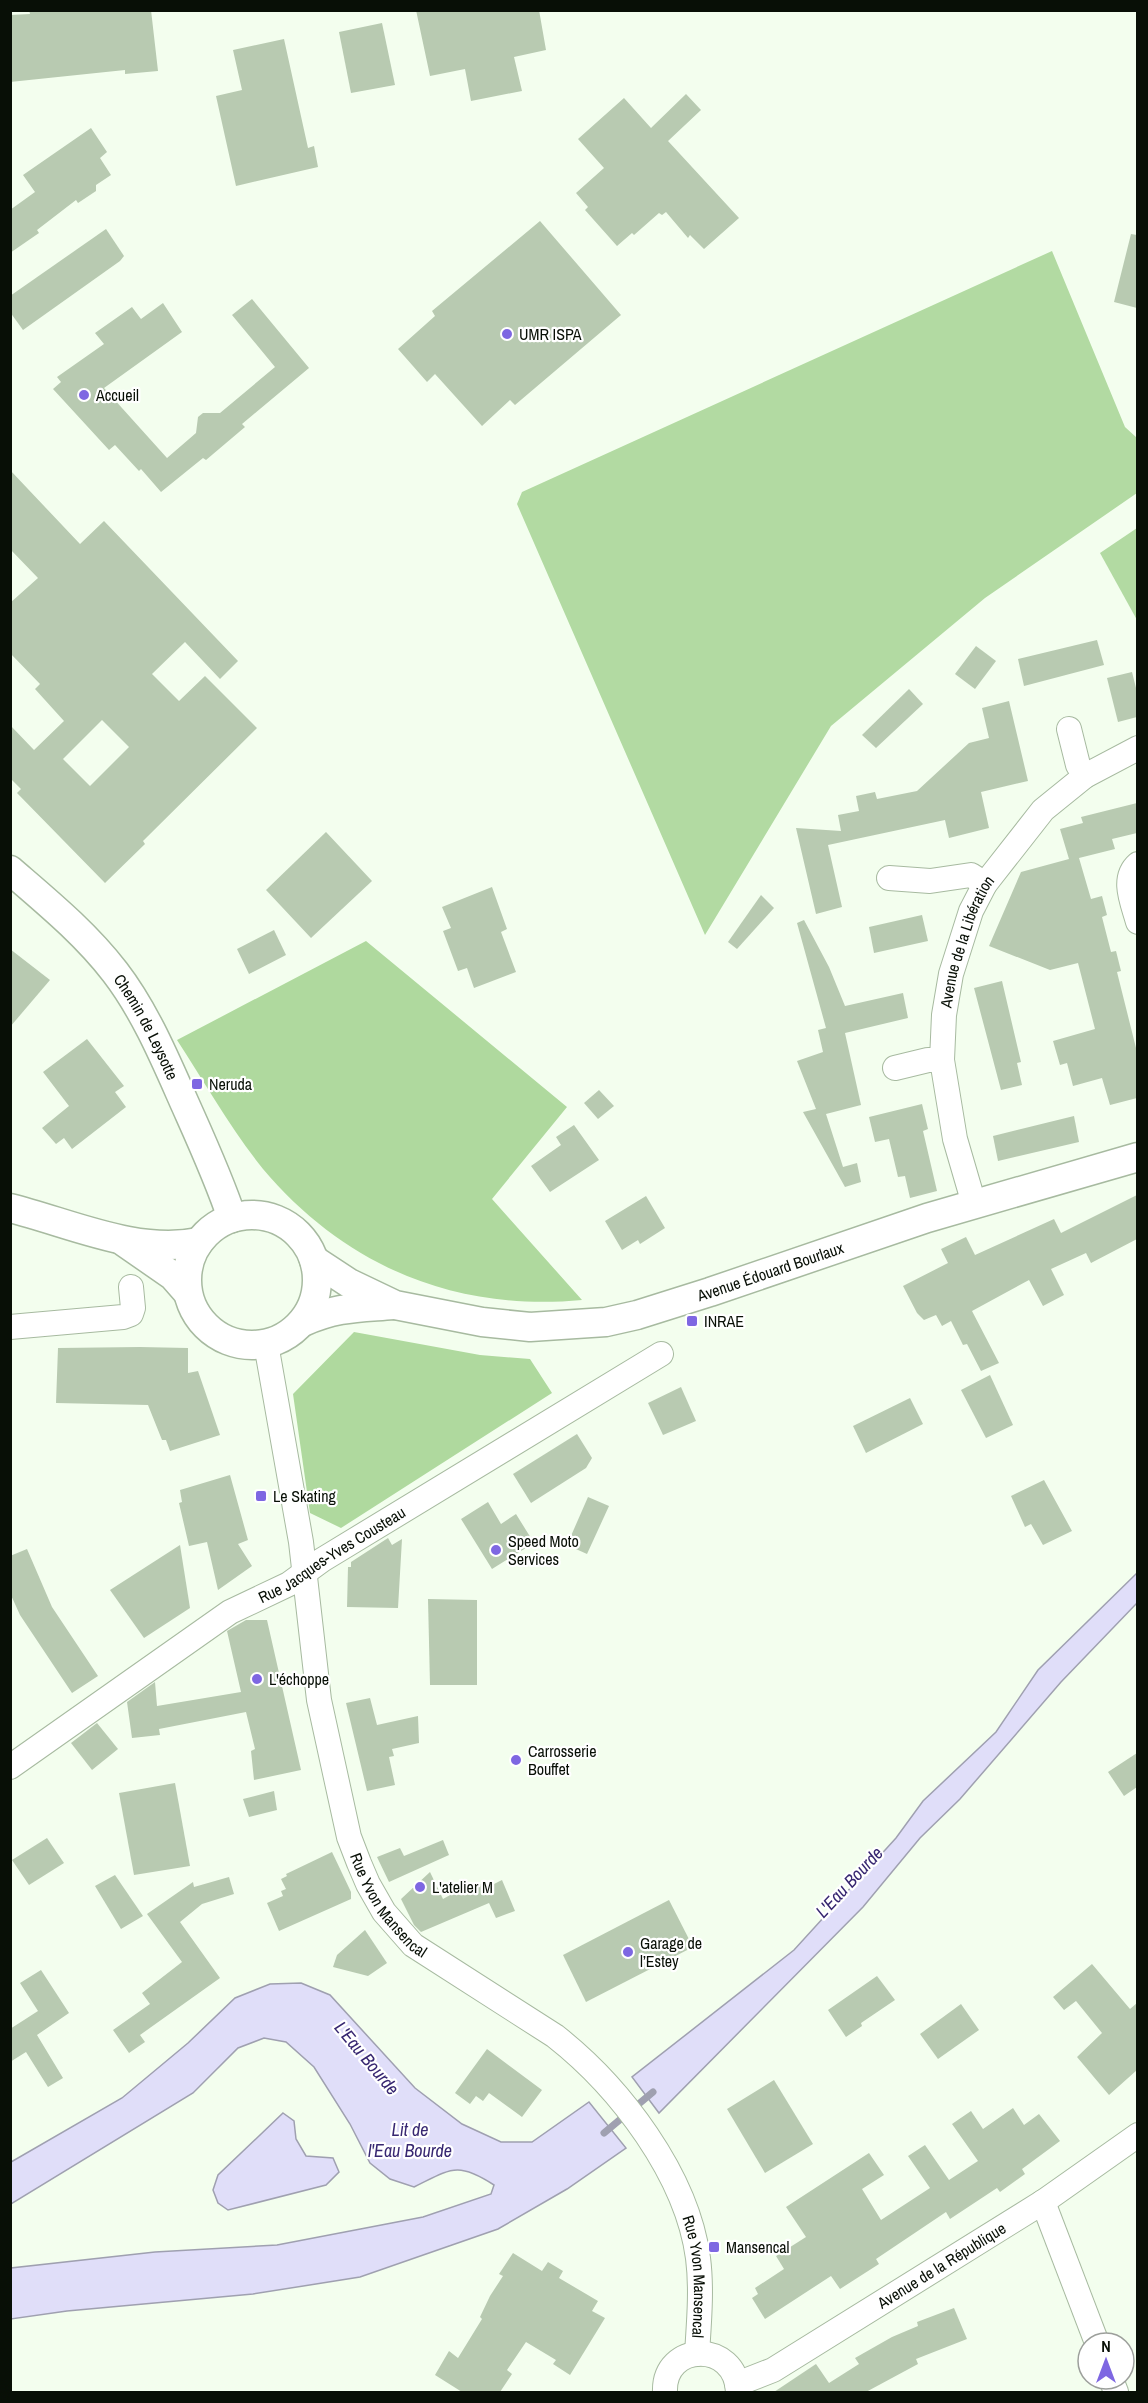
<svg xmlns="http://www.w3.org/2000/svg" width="1148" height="2403" viewBox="0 0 1148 2403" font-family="'Archivo Narrow',sans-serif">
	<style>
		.green { fill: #b2daa2 }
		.forest { fill: #afd99e }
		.water { fill: #e0def9; stroke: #9fa0b0; stroke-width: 1.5 }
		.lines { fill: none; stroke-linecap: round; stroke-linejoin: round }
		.stream { stroke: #9fa0b0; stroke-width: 7 }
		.building { fill: #b8cab1; fill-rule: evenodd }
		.minor-casing { stroke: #a7baa0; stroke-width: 26 }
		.tertiary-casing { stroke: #a7baa0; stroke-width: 31 }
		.minor { stroke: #fff; stroke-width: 24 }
		.tertiary { stroke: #fff; stroke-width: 28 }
		.poi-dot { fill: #7e67e2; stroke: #fff; stroke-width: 2 }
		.labels { text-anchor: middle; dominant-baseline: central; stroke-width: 4.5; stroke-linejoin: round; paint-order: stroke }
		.poi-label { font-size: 16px; fill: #080f06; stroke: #fff; text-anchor: start }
		.street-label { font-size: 16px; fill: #080f06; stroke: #fff }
		.water-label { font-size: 18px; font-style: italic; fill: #372771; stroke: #fff }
	</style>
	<rect width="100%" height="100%" fill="#f3feee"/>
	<!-- green -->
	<g class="green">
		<path d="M1052,251L1125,427L1137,438V493L985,598L831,726L705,935L517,504L522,492Z"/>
		<path d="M1137,528V620L1100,553Z"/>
	</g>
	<!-- forest -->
	<g class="forest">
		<path d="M366,941L567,1107L492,1199L582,1300C455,1312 345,1266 263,1169C231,1129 205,1083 177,1040Z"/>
		<path d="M354,1332L480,1355L530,1359L552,1393L341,1528L310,1513L293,1394Z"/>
	</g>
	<!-- water -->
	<g class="water">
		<path d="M1137,1573V1603L1061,1682L960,1799L920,1838L863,1907L659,2113L632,2077L794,1950L896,1838L923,1801L996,1732L1038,1670Z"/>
		<path d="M301,1983L330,1995L415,2088L462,2124L501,2142H532L589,2102L626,2148L567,2189L498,2229L360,2277L253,2294L67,2311L11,2319V2268L155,2252L277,2245L423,2217L491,2194L494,2185C457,2161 451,2169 414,2187L390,2179L370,2163L350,2124L314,2067L286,2042L264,2038L238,2048L193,2093L11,2204V2162L122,2098L188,2043L235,1998L270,1984Z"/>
		<path d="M283,2113L294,2121L296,2139L306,2156L333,2158L339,2172L326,2185L228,2210L218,2203L213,2190L218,2175Z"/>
	</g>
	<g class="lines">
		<!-- stream -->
		<path class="stream" d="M604,2133L653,2092"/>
	</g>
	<!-- building -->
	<g class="building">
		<path d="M29,10H151L158,71L125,74V70L10,82V15L30,14Z"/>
		<path d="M416,10H539L546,50L514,57L522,91L471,101L465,69L430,76Z"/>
		<path d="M382,23L395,85L351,93L339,32Z"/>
		<path d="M284,39L308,148L314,146L318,167L236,186L216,96L242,90L233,50Z"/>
		<path d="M686,94L701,110L668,141L739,218L704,249L690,235L688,238L666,212L662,215L659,213L634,235L632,233L617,246L585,210L588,207L576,193L604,168L578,139L624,98L651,128Z"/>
		<path d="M91,128L107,152L100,158L111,175L96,185V191L78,203L76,200L37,230L39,233L10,253V210L35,192L23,175Z"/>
		<path d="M540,221L621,315L515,405L510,400L482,426L435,374L427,382L398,349L435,316L432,311Z"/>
		<path d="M106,229L124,256L120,261L23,330L10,312V296Z"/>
		<path d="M1131,234L1137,235V308L1114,302Z"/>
		<path d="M252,299L309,368L242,424L245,427L206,460L203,458L161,492L141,469L139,471L115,445L109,450L53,389L61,382L57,377L104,344L95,333L132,307L141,319L163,303L182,332L104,388L167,458L196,433L198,417L203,413H220L275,367L232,315Z"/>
		<path d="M10,470L80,544L104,521L238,661L220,679L185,642L152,674L179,701L205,676L257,728L143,841L145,844L105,883L17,793L21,789L10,778V725L34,750L64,721L35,689L40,684L10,653V603L38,578L10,549ZM102,720L129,747L90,786L63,759Z"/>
		<path d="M1097,640L1104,665L1024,686L1018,659Z"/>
		<path d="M976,646L996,661L975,689L955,674Z"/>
		<path d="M1132,672L1137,692V717L1118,722L1107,678Z"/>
		<path d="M909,689L923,704L876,748L862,735Z"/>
		<path d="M1009,701L1028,781L981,792L989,828L949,838L945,820L828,845L842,907L816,914L796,828L841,831L838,815L859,811L856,796L875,792L877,799L917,791L969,743L989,738L982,708Z"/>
		<path d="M1137,803V833L1112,839L1115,849L1079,858L1091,899L1102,896L1107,915L1102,917L1111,952L1116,951L1121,971L1117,972L1137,1052V1098L1110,1105L1102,1078L1073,1086L1067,1063L1060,1065L1053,1041L1095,1029L1078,963L1050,970L989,946L1021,872L1069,859L1060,829L1083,823L1081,817Z"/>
		<path d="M326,832L372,881L311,938L266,890Z"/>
		<path d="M492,887L507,929L501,932L516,972L474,988L467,968L458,971L443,931L451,928L442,907Z"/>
		<path d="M761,895L774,908L737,949L728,942Z"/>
		<path d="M922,915L928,941L874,953L869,927Z"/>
		<path d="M804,920L829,967L845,1006L903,993L908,1018L845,1033L861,1105L826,1114L843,1167L857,1163L861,1182L845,1187L803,1112L816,1109L797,1061L823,1052L818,1030L826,1028L797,923Z"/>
		<path d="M274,930L286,955L249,974L237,949Z"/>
		<path d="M10,949L50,980L10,1027Z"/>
		<path d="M1002,981L1021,1062L1017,1063L1022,1085L1001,1090L974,988Z"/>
		<path d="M87,1039L124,1086L115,1092L126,1107L72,1149L64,1138L56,1144L42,1128L69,1106L43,1072Z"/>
		<path d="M599,1090L614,1106L598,1119L584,1103Z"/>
		<path d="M922,1104L928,1129L923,1131L937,1191L910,1198L905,1176L898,1177L889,1139L875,1142L869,1117Z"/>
		<path d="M1074,1116L1079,1142L998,1161L993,1136Z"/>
		<path d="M574,1125L599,1160L550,1192L531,1166L561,1145L556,1137Z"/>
		<path d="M1137,1195V1239L1091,1263L1086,1253L1051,1269L1064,1295L1043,1306L1029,1280L972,1311L999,1363L981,1371L967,1344L963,1345L951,1321L942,1326L936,1315L924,1320L917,1313L903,1286L948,1263L941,1249L966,1237L975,1255L1054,1219L1061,1233Z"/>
		<path d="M646,1196L665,1228L640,1244L638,1240L622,1250L605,1221Z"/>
		<path d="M140,1347L188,1348V1373L198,1371L220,1435L170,1451L166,1440H162L148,1405L56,1403L58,1348Z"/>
		<path d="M990,1375L1013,1425L986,1438L961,1390Z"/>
		<path d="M681,1387L696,1421L663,1435L648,1403Z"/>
		<path d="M910,1398L923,1424L866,1453L853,1426Z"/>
		<path d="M577,1434L592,1458L586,1468L531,1503L513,1474Z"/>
		<path d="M230,1475L248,1540L238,1544L252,1566L218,1590L207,1542L189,1546L179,1503L182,1502L180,1490Z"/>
		<path d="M1044,1480L1072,1531L1043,1545L1031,1524L1025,1527L1011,1496Z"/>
		<path d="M588,1497L609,1506L587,1554L567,1545Z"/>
		<path d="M488,1502L501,1524L516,1514L534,1543L492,1569L461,1519Z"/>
		<path d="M388,1538L392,1545L402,1539L398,1608L347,1607L348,1567H351V1562Z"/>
		<path d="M180,1545L190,1608L144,1638L110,1590Z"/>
		<path d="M27,1549L52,1607L98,1676L72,1693L20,1615L10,1593V1556Z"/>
		<path d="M428,1599L477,1600V1685H430Z"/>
		<path d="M246,1620H267L301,1770L254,1780L251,1751L255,1749L246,1712L159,1729L160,1735L132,1738L127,1702L155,1682L157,1706L241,1692L227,1631Z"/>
		<path d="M370,1698L377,1725L418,1716L419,1743L392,1749L394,1756L389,1757L395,1785L367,1791L346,1703Z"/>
		<path d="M97,1723L118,1749L92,1770L71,1743Z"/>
		<path d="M1137,1753V1787L1124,1796L1108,1772Z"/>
		<path d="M175,1783L190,1866L134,1875L119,1793Z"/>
		<path d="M274,1791L277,1810L249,1817L243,1799Z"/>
		<path d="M47,1838L64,1863L29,1885L12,1860Z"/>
		<path d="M443,1840L449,1855L389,1882L377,1857L400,1848L404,1856Z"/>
		<path d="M332,1852L351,1892V1899L279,1931L267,1903L283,1896L281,1891L286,1889L281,1879L287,1876L286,1874Z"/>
		<path d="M430,1872L443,1899L470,1884L471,1888L483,1883L486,1888L502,1880L515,1911L496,1918L489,1903L421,1932L414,1925L401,1899Z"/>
		<path d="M115,1875L143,1916L121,1929L95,1886Z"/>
		<path d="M229,1877L234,1894L202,1904L180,1922L220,1978L140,2035L145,2042L129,2053L113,2030L150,2004L142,1993L182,1962L147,1914L193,1882L194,1887Z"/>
		<path d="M669,1900L693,1947L586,2002L563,1955Z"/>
		<path d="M365,1930L387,1963L368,1976L333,1967L337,1955Z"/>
		<path d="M1092,1964L1130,2009L1137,2003V2070L1109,2095L1077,2057L1102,2033L1076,2001L1064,2010L1053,1997Z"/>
		<path d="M41,1970L69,2013L37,2035L63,2078L48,2087L26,2052L10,2062V2029L38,2011L20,1983Z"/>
		<path d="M877,1976L895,2000L861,2023L862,2026L846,2037L828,2010Z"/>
		<path d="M961,2004L979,2030L938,2059L920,2034Z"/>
		<path d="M487,2049L542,2090L522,2117L489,2093L483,2101L476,2096L470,2104L455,2093Z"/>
		<path d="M774,2080L813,2144L765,2173L727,2109Z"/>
		<path d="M1013,2108L1024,2125L1039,2114L1060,2141L1022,2169L1025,2174L1000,2192L997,2188L950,2219L946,2212L876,2259L879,2264L840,2289L831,2276L765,2319L752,2298L758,2294L755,2288L784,2269L776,2256L806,2237L786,2207L869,2153L884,2175L862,2189L881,2220L930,2188L908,2156L925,2145L949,2180L978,2161L952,2124L971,2111L983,2129Z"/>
		<path d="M513,2253L542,2271L548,2262L563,2271L559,2278L598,2301L592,2311L605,2318L570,2375L553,2364L556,2360L526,2342L507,2370L512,2374L500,2392H462L435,2375L449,2351L458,2358L482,2319L480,2317L490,2296L503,2276L499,2274Z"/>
		<path d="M954,2308L967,2339L916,2359L918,2364L866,2392H774L816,2364L829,2383L859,2364L855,2358L892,2337L918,2326L917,2322Z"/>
	</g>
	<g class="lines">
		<!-- minor casing -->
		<g class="minor-casing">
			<g id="minor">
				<path d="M1069,729L1078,765L1085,776"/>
				<path d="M1138,864C1121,879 1133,903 1138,922"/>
				<path d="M889,878L930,881L971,875L985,884"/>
				<path d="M895,1068L928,1060H942"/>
				<path id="s1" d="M974,1204L955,1139L942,1060L944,1015L951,974L971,911L985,884L1043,810L1085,776L1138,748"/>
				<path d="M10,1327L123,1317L131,1314L133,1308L131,1287"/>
				<path id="s2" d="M266,1344L301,1542L319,1700L349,1837L359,1863L368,1884L384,1912L413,1945L555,2036C620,2087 687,2175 698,2258C702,2289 699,2322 697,2354"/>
				<path id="s3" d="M10,1767L230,1612L289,1584L322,1560L661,1354"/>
				<path d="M1043,2202L1097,2343"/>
				<path d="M1111,2379L1116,2392"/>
				<path id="s4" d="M737,2384L773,2370L1043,2202L1138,2135"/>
				<path d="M665,2392C663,2342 736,2340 738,2392"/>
			</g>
		</g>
		<!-- tertiary casing -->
		<g class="tertiary-casing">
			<g id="tertiary">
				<path id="s5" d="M10,870C47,902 85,933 115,972C145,1011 165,1059 185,1104C202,1142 219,1179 232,1218"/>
				<path d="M10,1208C70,1223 137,1255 199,1242"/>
				<circle cx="252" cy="1280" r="65"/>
				<path d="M124,1242L173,1276L187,1292"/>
				<path id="s6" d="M314,1260L349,1283L395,1305L482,1322L530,1327L606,1322L637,1315L710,1292L927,1218L1138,1157"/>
				<path d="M303,1322C337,1307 357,1308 393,1305"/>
			</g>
		</g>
		<!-- minor -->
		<use href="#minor" class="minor"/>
		<!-- tertiary -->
		<use href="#tertiary" class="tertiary"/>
	</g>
	<!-- markers -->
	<g class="poi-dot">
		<circle cx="507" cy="334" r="6"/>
		<circle cx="84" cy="395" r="6"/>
		<rect x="191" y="1078" width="12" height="12" rx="3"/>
		<rect x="686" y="1315" width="12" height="12" rx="3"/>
		<rect x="255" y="1490" width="12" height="12" rx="3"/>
		<circle cx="496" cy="1550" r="6"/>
		<circle cx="257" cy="1679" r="6"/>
		<circle cx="516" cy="1760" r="6"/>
		<circle cx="420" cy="1887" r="6"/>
		<circle cx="628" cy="1952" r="6"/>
		<rect x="708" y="2241" width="12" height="12" rx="3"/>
	</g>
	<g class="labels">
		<!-- poi labels -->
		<g class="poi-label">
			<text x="519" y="334">UMR ISPA</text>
			<text x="96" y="395">Accueil</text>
			<text x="209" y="1084">Neruda</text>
			<text x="704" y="1321">INRAE</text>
			<text x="273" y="1496">Le Skating</text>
			<text x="508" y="1541">Speed Moto<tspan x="508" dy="18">Services</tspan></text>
			<text x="269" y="1679">L'échoppe</text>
			<text x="528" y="1751">Carrosserie<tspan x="528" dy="18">Bouffet</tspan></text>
			<text x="432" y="1887">L'atelier M</text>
			<text x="640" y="1943">Garage de<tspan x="640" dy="18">l’Estey</tspan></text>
			<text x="726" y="2247">Mansencal</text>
		</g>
		<!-- street labels -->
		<g class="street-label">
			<text stroke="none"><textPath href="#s1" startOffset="270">Avenue de la Libération</textPath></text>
			<text stroke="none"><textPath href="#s5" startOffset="210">Chemin de Leysotte</textPath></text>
			<text stroke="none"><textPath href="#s6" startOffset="478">Avenue Édouard Bourlaux</textPath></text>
			<text stroke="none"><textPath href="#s3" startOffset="386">Rue Jacques-Yves Cousteau</textPath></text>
			<text stroke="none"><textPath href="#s2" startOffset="580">Rue Yvon Mansencal</textPath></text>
			<text stroke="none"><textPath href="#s4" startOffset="237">Avenue de la République</textPath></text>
			<text stroke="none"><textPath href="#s2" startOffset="1084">Rue Yvon Mansencal</textPath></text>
		</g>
		<!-- water labels -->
		<g class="water-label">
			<text transform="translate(849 1882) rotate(-47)">L'Eau Bourde</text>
			<text transform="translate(367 2058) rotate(50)">L'Eau Bourde</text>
			<text x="410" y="2129">Lit de<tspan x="410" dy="21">l'Eau Bourde</tspan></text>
		</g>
	</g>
	<!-- border -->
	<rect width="1148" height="2403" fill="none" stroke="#080f06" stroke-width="24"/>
	<!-- north arrow -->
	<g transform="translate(1106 2361)"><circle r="28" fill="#ffffff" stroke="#9c9f9b" stroke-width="1.5"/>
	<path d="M0-4.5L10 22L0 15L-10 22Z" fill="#7e67e2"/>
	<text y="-9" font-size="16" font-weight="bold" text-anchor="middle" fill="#080f06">N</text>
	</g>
</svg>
